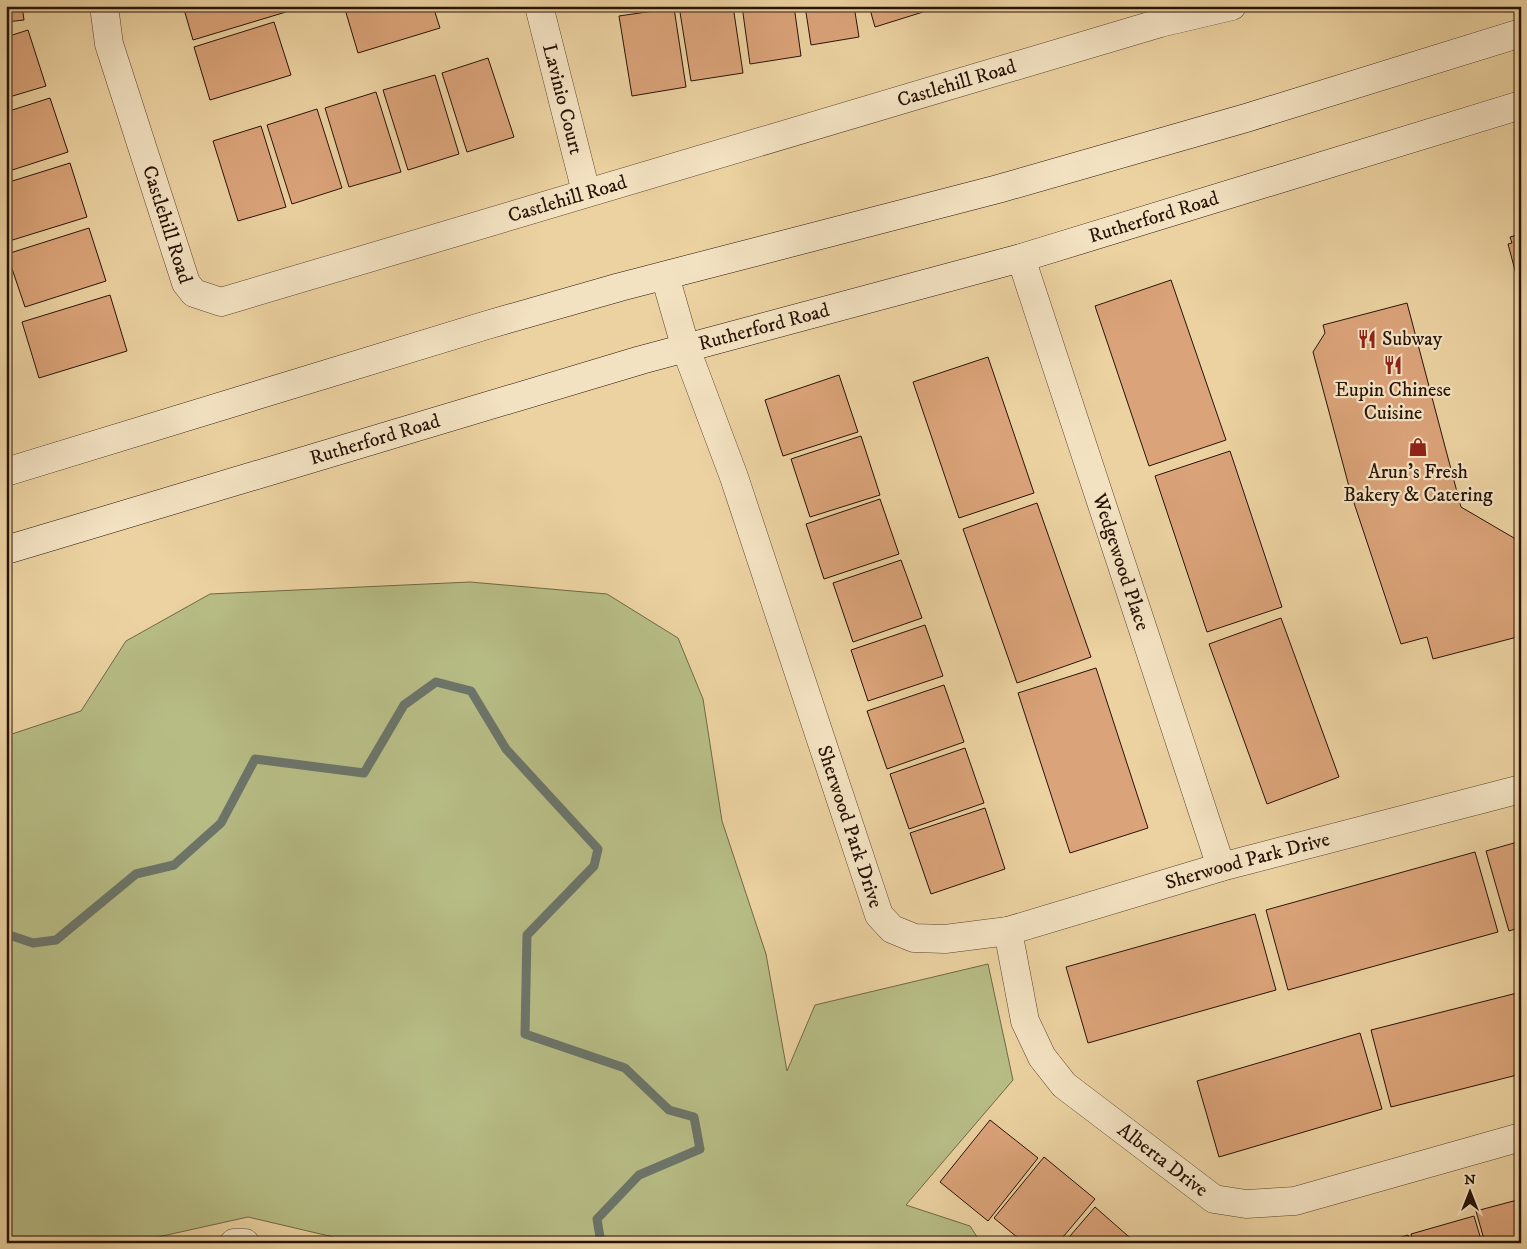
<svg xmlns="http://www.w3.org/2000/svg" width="1527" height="1249" viewBox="0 0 1527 1249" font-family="'IM FELL DW Pica',serif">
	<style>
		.green { fill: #b7bc85; stroke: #706846 }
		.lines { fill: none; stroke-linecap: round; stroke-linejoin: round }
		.stream { stroke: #6c756a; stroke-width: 9 }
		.building { fill: #dba379; stroke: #281307 }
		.minor-casing { stroke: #59432e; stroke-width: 29 }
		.secondary-casing { stroke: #281307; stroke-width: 29 }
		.minor { stroke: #f3e2c2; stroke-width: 28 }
		.secondary { stroke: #f3e2c2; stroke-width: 28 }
		.labels { text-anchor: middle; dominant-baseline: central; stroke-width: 4.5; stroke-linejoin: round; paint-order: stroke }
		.street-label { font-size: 20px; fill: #281307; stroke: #f3e2c2 }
		.poi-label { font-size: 20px; fill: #281307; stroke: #f3e2c2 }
	</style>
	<rect width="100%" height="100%" fill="#ecd2a1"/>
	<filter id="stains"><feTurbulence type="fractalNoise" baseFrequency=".004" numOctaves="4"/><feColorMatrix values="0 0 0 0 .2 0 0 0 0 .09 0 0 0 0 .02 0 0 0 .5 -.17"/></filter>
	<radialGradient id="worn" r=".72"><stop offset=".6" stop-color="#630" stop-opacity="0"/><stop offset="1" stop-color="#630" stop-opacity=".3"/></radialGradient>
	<!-- green -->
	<path class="green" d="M470,582L607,594L678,638L703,699L722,821L766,954L787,1071L815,1005L988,964L1013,1080L906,1205L970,1226L981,1243H359L248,1217L131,1243H6V736L81,711L126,641L210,594Z"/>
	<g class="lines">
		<!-- stream -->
		<path class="stream" d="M6,934L33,943L56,940L136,874L174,865L221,823L255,759L364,773L404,705L436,682L471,691L506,749L598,849L594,866L527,935L525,1034L625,1068L669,1110L694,1117L700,1149L639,1175L597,1219L601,1243"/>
	</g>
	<!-- building -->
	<g class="building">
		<path d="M6,6H22L24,20L6,22Z"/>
		<path d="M183,6H284L286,12L193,40Z"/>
		<path d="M344,6H433L440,28L358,53Z"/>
		<path d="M679,6H733L743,73L691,81Z"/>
		<path d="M742,6H794L801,56L750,64Z"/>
		<path d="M805,6H854L859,37L811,45Z"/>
		<path d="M869,6H921L923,12L875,27Z"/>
		<path d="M674,8L686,87L632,96L619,16Z"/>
		<path d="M274,22L291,75L210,100L194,47Z"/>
		<path d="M28,30L46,86L6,98V37Z"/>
		<path d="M488,58L514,137L467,152L442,73Z"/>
		<path d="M435,75L459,154L408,170L383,90Z"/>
		<path d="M376,92L401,172L349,187L325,108Z"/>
		<path d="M50,98L68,152L6,172V112Z"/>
		<path d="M317,109L342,188L292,204L267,125Z"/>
		<path d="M261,126L286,207L238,221L213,141Z"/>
		<path d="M70,163L87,217L6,242V183Z"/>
		<path d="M89,228L106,281L25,307L7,254Z"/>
		<path d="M1521,234V275L1516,274L1508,244L1512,243L1510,237Z"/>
		<path d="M1171,280L1226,440L1149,466L1095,306Z"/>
		<path d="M110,295L127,351L39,378L22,322Z"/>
		<path d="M1407,303L1461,507L1514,538L1521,536V636L1433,659L1427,637L1401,644L1351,494L1313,352L1325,333L1323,325Z"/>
		<path d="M988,357L1034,493L959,518L913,382Z"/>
		<path d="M839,375L858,432L783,456L765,400Z"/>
		<path d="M861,436L880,495L810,517L791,459Z"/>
		<path d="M1230,451L1282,607L1207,632L1155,476Z"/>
		<path d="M880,499L899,554L824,579L806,524Z"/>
		<path d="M1037,503L1091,657L1017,683L963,529Z"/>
		<path d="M901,560L922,618L853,642L833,583Z"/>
		<path d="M1281,618L1339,777L1267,804L1209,644Z"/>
		<path d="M925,625L943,676L868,701L851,650Z"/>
		<path d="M1096,668L1148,828L1070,853L1018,693Z"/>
		<path d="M944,685L964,742L887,769L867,711Z"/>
		<path d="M965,748L984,803L909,829L890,774Z"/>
		<path d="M985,808L1005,869L931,894L910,833Z"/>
		<path d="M1521,841V927L1509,931L1486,851Z"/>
		<path d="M1475,852L1498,932L1288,990L1266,910Z"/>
		<path d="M1255,914L1276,990L1088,1043L1066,967Z"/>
		<path d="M1521,992V1074L1391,1107L1371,1030Z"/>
		<path d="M1360,1033L1382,1109L1219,1157L1197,1081Z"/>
		<path d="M990,1120L1038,1158L988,1221L940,1182Z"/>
		<path d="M1044,1157L1095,1199L1058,1243H1024L994,1218Z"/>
		<path d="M1521,1199V1243H1485L1476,1211Z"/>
		<path d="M1095,1207L1136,1243H1064Z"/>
		<path d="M1474,1216L1482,1243H1413L1411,1234Z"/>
		<path d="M1408,1235L1410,1243H1382Z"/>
	</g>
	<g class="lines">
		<!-- minor casing -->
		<g class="minor-casing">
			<g id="minor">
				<path id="s1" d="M104,6L109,44L186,283L194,293L221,302L1160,23L1232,6"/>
				<path id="s2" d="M539,6L586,192"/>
				<path id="s3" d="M1021,258L1221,867"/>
				<path id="s4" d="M665,276L686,349L734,477L879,915L892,929L914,938L945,939L1008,931L1221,867L1521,789"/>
				<path id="s5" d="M1008,931L1025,1021L1042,1057L1064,1085L1214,1199L1246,1204L1295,1201L1521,1137"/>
				<path d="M234,1243H245"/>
			</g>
		</g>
		<!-- secondary casing -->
		<g class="secondary-casing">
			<g id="secondary">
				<path d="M6,472L487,325L620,287L998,189L1246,118L1521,33"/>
				<path id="s6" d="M6,550L641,360L1021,258L1521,105"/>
			</g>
		</g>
		<!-- minor -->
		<use href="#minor" class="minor"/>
		<!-- secondary -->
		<use href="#secondary" class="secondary"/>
	</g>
	<!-- icons -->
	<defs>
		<g id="restaurant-bare" transform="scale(1.5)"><path d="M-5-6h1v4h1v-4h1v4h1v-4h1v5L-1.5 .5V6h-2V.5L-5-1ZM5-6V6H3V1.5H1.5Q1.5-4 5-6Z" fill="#8f2418" stroke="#f3e2c2" stroke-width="2.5" paint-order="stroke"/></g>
		<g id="shop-bare" transform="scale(1.5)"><path d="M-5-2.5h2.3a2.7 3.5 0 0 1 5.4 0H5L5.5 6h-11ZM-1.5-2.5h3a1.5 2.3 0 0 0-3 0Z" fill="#8f2418" stroke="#f3e2c2" stroke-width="2.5" paint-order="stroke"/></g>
	</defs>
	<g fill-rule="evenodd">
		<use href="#restaurant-bare" x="1367" y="339"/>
		<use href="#restaurant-bare" x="1393" y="365"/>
		<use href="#shop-bare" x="1418" y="447"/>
	</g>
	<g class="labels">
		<!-- street labels -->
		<g class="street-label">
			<text stroke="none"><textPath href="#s1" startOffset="1098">Castlehill Road</textPath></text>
			<text stroke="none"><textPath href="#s2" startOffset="96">Lavinio Court</textPath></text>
			<text stroke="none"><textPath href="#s1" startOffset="692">Castlehill Road</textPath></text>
			<text stroke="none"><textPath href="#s6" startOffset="1195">Rutherford Road</textPath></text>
			<text stroke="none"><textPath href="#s1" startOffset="228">Castlehill Road</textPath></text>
			<text stroke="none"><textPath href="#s6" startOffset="790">Rutherford Road</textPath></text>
			<text stroke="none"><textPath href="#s6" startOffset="385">Rutherford Road</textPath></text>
			<text stroke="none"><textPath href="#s3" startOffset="320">Wedgewood Place</textPath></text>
			<text stroke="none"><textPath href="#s4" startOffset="581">Sherwood Park Drive</textPath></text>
			<text stroke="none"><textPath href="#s4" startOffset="1061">Sherwood Park Drive</textPath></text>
			<text stroke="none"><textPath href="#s5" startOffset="291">Alberta Drive</textPath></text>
		</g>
		<!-- poi labels -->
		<g class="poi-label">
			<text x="1382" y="339" text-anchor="start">Subway</text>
			<text x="1393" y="390">Eupin Chinese<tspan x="1393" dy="23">Cuisine</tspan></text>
			<text x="1418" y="472">Arun's Fresh<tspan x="1418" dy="23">Bakery &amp; Catering</tspan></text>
		</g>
	</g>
	<!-- margin -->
	<rect width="1527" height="1249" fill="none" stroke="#ecd2a1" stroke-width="25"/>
	<rect x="8" y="8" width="1512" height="1234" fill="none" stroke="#281307" stroke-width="2.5"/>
	<rect x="12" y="12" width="1502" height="1224" fill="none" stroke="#281307"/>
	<!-- north arrow -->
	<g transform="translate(1470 1192)" stroke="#f3e2c2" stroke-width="4" paint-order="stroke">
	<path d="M0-4L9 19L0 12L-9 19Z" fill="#281307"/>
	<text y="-8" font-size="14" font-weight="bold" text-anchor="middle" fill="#281307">N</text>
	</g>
	<rect width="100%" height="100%" filter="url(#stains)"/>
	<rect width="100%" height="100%" fill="url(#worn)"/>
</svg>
